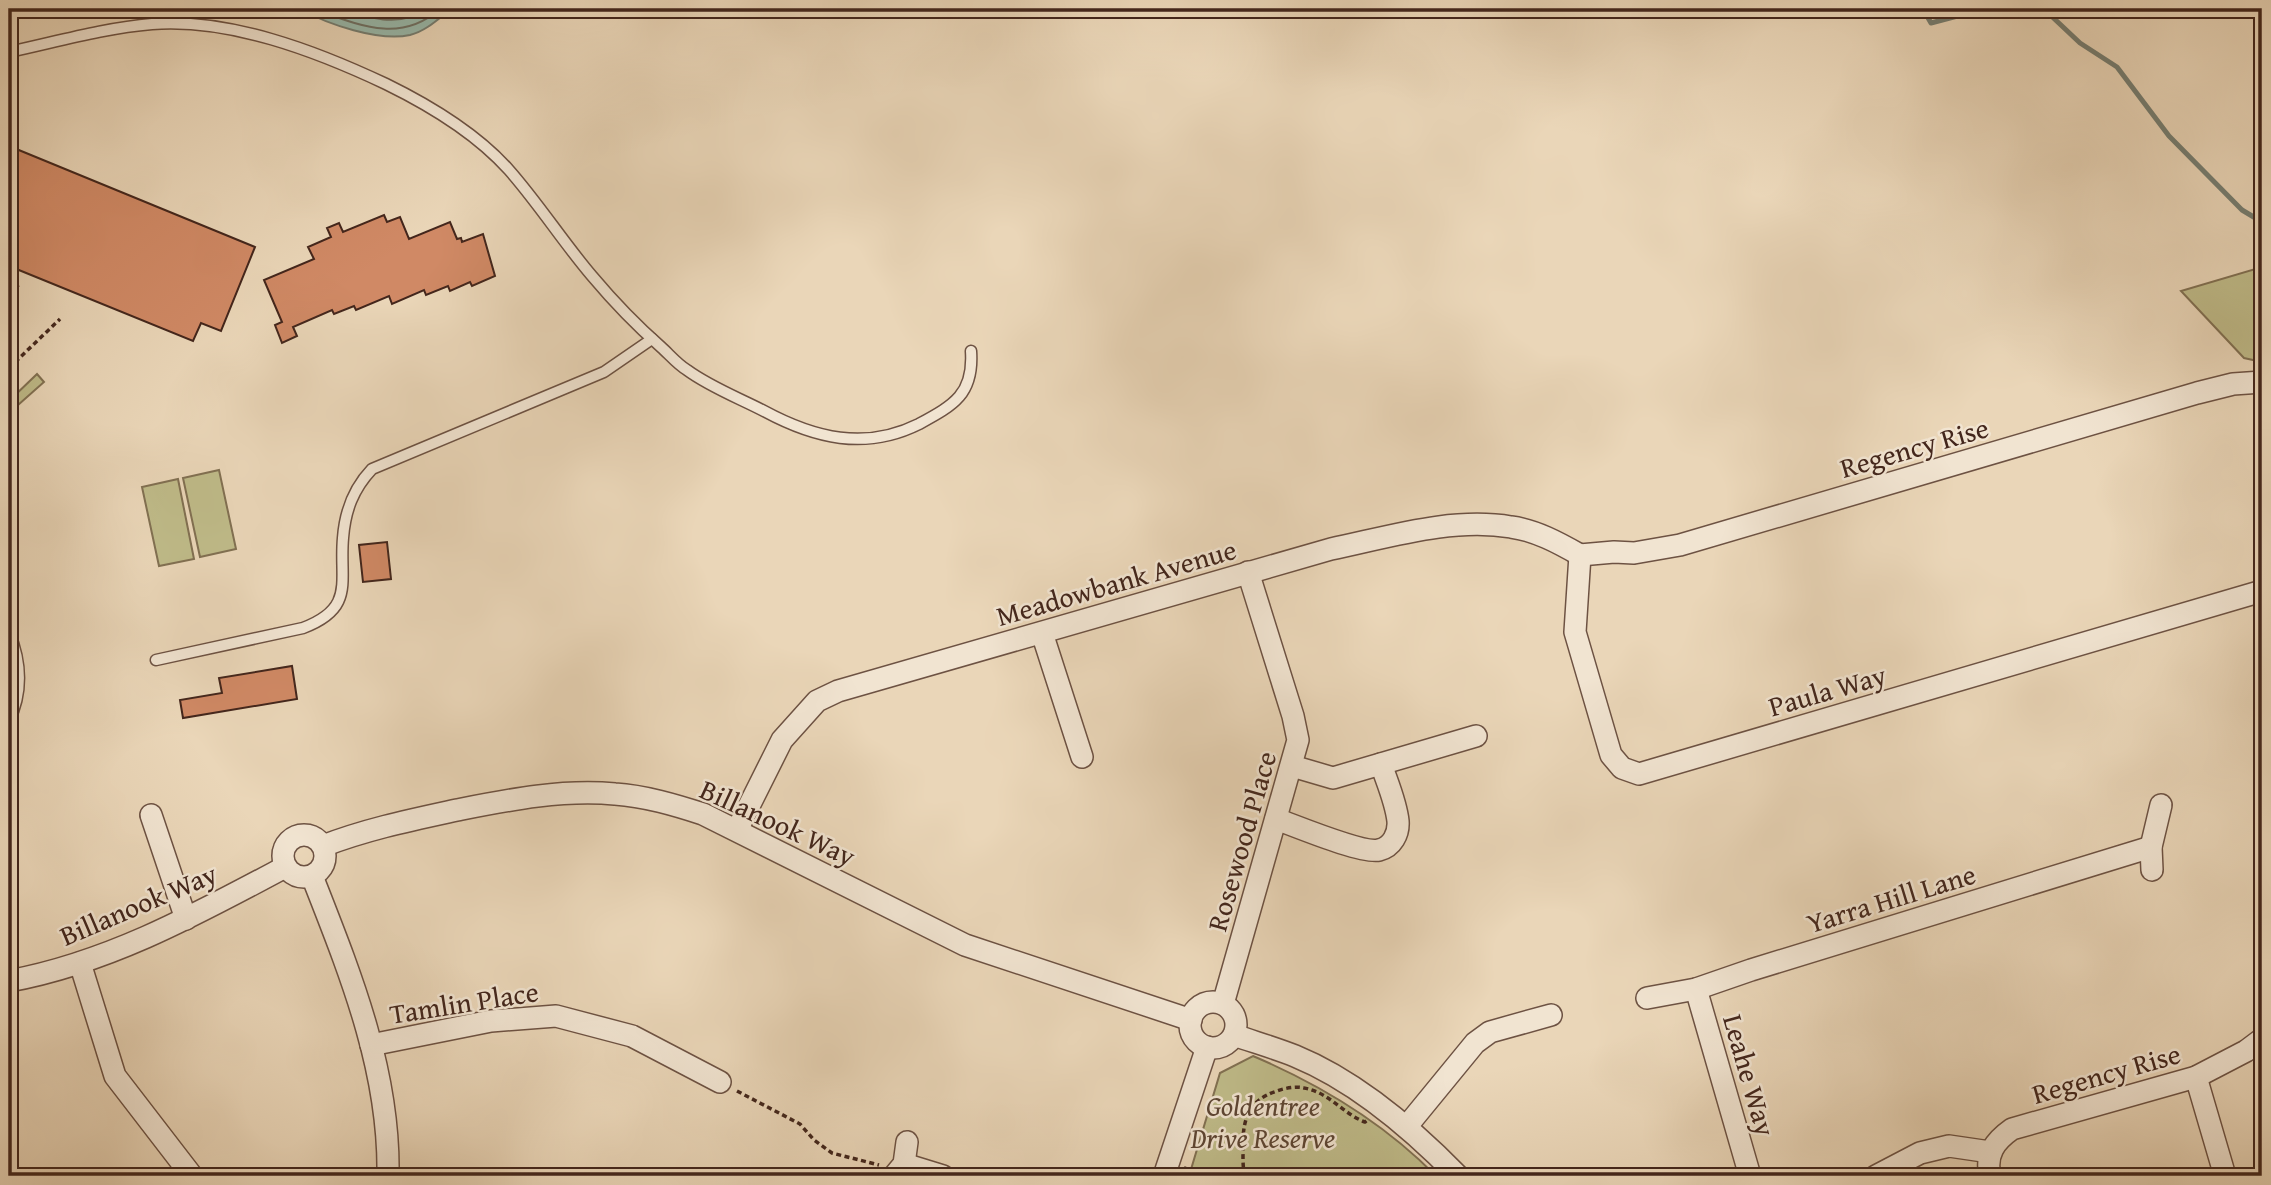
<svg xmlns="http://www.w3.org/2000/svg" width="2271" height="1185" viewBox="0 0 2271 1185" font-family="'Gentium Book Plus',serif">
	<style>
		.green { fill: #bfbb89; stroke: #817052; stroke-width: 2 }
		.water { fill: #98b9ab; stroke: #767e72; stroke-width: 2 }
		.lines { fill: none; stroke-linecap: round; stroke-linejoin: round }
		.shore { stroke: #6e7064; stroke-width: 2 }
		.stream { stroke: #767e72; stroke-width: 5 }
		.building { fill: #d08965; stroke: #43261c; stroke-width: 2 }
		.service-casing { stroke: #6d5243; stroke-width: 13 }
		.minor-casing { stroke: #6d5243; stroke-width: 24 }
		.path { stroke: #43261c; stroke-width: 3.5; stroke-dasharray: 5 3.5; stroke-linecap: butt }
		.service { stroke: #f1e4d1; stroke-width: 10 }
		.minor { stroke: #f1e4d1; stroke-width: 21 }
		.labels { text-anchor: middle; dominant-baseline: central; stroke-width: 5; stroke-linejoin: round; paint-order: stroke }
		.street-label { font-size: 28px; fill: #43261c; stroke: #f1e4d1 }
		.park-label { font-size: 28px; font-style: italic; fill: #5c4432; stroke: #f1e4d1 }
	</style>
	<rect width="100%" height="100%" fill="#ead6b8"/>
	<filter id="stains"><feTurbulence type="fractalNoise" baseFrequency=".00286" numOctaves="4"/><feColorMatrix values="0 0 0 0 .2 0 0 0 0 .09 0 0 0 0 .02 0 0 0 .5 -.17"/></filter>
	<radialGradient id="worn" r=".72"><stop offset=".6" stop-color="#630" stop-opacity="0"/><stop offset="1" stop-color="#630" stop-opacity=".3"/></radialGradient>
	<!-- green -->
	<g class="green">
		<path d="M2262,267V362L2244,358L2181,291Z"/>
		<path d="M37,374L44,382L9,413V401Z"/>
		<path d="M219,470L236,549L200,557L183,478Z"/>
		<path d="M178,479L194,559L159,566L142,487Z"/>
		<path d="M1253,1056C1321,1085 1384,1123 1436,1176H1189L1220,1073Z"/>
	</g>
	<!-- water -->
	<path class="water" d="M300,9H451C438,19 426,31 410,35C379,42 327,24 300,9Z"/>
	<g class="lines">
		<!-- shore -->
		<g class="shore">
			<path d="M314,9C359,25 400,44 440,9"/>
			<path d="M342,9C371,18 399,28 427,9"/>
		</g>
		<!-- stream -->
		<g class="stream">
			<path d="M1923,9L1931,23L1965,14L2002,9"/>
			<path d="M2022,9L2045,10L2080,43L2117,67L2169,136L2242,210L2262,222"/>
		</g>
	</g>
	<!-- building -->
	<g class="building">
		<path d="M9,146L255,247L221,331L201,323L193,341L9,266Z"/>
		<path d="M384,215L387,222L400,217L409,239L450,222L457,239L461,238L462,242L483,234L495,276L472,286L470,282L450,291L448,286L426,295L424,290L392,304L389,296L356,310L354,306L334,314L332,310L293,327L297,336L282,343L275,325L282,322L264,280L314,259L308,247L331,237L327,228L339,223L343,232Z"/>
		<path d="M387,542L391,579L363,582L359,545Z"/>
		<path d="M292,666L297,699L183,718L180,700L222,693L219,678Z"/>
	</g>
	<g class="lines">
		<!-- service casing -->
		<g class="service-casing">
			<g id="service">
				<path d="M9,52C56,42 104,28 152,24C230,18 316,51 386,84C431,106 476,133 509,170C539,204 563,242 592,276C613,301 636,325 661,347C669,354 677,364 687,370C710,387 739,398 764,411C814,438 865,451 919,424C954,405 974,394 971,351"/>
				<path d="M9,632C21,661 23,692 9,721"/>
				<path d="M156,660L303,628C356,608 339,581 343,538C345,511 353,489 372,469L604,372L652,339"/>
			</g>
		</g>
		<!-- minor casing -->
		<g class="minor-casing">
			<g id="minor">
				<path d="M1580,555L1575,632L1611,755L1622,768L1639,774L2262,591"/>
				<path d="M1580,555L1614,552L1634,553L1680,545L2197,393L2233,384L2262,382"/>
				<path d="M1042,633L1082,757"/>
				<path d="M1292,766L1333,778L1476,736"/>
				<path d="M151,815L186,919"/>
				<path d="M1276,819C1296,826 1362,854 1379,850C1392,847 1399,834 1398,821C1396,802 1387,782 1381,764"/>
				<path d="M737,830L782,740L817,701L838,691L1331,549C1389,537 1452,517 1511,527C1535,530 1559,543 1580,555"/>
				<circle cx="304" cy="856" r="21"/>
				<path d="M323,846C367,829 411,820 457,810C508,800 562,789 615,794C645,796 675,805 703,814L965,945L1191,1020"/>
				<path d="M2152,870L2151,847L2161,805"/>
				<path d="M312,876C350,973 390,1070 388,1176"/>
				<path d="M80,963L115,1076L192,1176"/>
				<path d="M9,981C108,963 197,914 285,867"/>
				<path d="M1696,989L1750,1176"/>
				<path d="M1647,998L1696,989L1751,970L2151,847"/>
				<circle cx="1213" cy="1025" r="23"/>
				<path d="M1223,1004L1298,740L1293,716L1248,572"/>
				<path d="M1234,1035C1254,1042 1275,1048 1295,1056C1356,1081 1413,1130 1458,1176"/>
				<path d="M371,1045L491,1021L556,1016L632,1036L720,1082"/>
				<path d="M2196,1077L2225,1176"/>
				<path d="M1407,1126L1475,1043L1490,1032L1551,1015"/>
				<path d="M904,1164L943,1176"/>
				<path d="M894,1176L904,1164L907,1142"/>
				<path d="M1164,1176L1207,1047"/>
				<path d="M1876,1176L1920,1153L1949,1146L1990,1152"/>
				<path d="M1990,1176C1985,1154 1995,1141 2012,1129L2196,1077L2246,1051L2262,1039"/>
			</g>
		</g>
		<!-- path -->
		<g class="path">
			<path d="M9,288L19,285"/>
			<path d="M9,368L60,319"/>
			<path d="M737,1091L800,1124L814,1140L832,1153L879,1165"/>
			<path d="M1184,1168L1209,1176"/>
			<path d="M1245,1176C1243,1170 1243,1162 1243,1155C1242,1124 1245,1101 1277,1091C1285,1088 1297,1086 1304,1088C1329,1092 1343,1114 1365,1122L1369,1119"/>
		</g>
		<!-- service -->
		<use href="#service" class="service"/>
		<!-- minor -->
		<use href="#minor" class="minor"/>
	</g>
	<g class="labels">
		<!-- street labels -->
		<g class="street-label">
			<text transform="translate(1914 447) rotate(-16)">Regency Rise</text>
			<text transform="translate(1116 582) rotate(-16)">Meadowbank Avenue</text>
			<text transform="translate(1827 690) rotate(-16)">Paula Way</text>
			<text transform="translate(778 822) rotate(25)">Billanook Way</text>
			<text transform="translate(1241 841) rotate(-74)">Rosewood Place</text>
			<text transform="translate(1891 898) rotate(-17)">Yarra Hill Lane</text>
			<text transform="translate(138 904) rotate(-23)">Billanook Way</text>
			<text transform="translate(464 1002) rotate(-9)">Tamlin Place</text>
			<text transform="translate(2106 1073) rotate(-16)">Regency Rise</text>
			<text transform="translate(1750 1075) rotate(74)">Leahe Way</text>
		</g>
		<!-- park labels -->
		<g class="park-label">
			<text x="1263" y="1105">Goldentree<tspan x="1263" dy="32">Drive Reserve</tspan></text>
		</g>
	</g>
	<!-- margin -->
	<rect width="2271" height="1185" fill="none" stroke="#ead6b8" stroke-width="35"/>
	<rect x="10" y="10" width="2250" height="1164" fill="none" stroke="#43261c" stroke-width="3.5"/>
	<rect x="18" y="18" width="2236" height="1150" fill="none" stroke="#43261c" stroke-width="2"/>
	<rect width="100%" height="100%" filter="url(#stains)"/>
	<rect width="100%" height="100%" fill="url(#worn)"/>
</svg>
